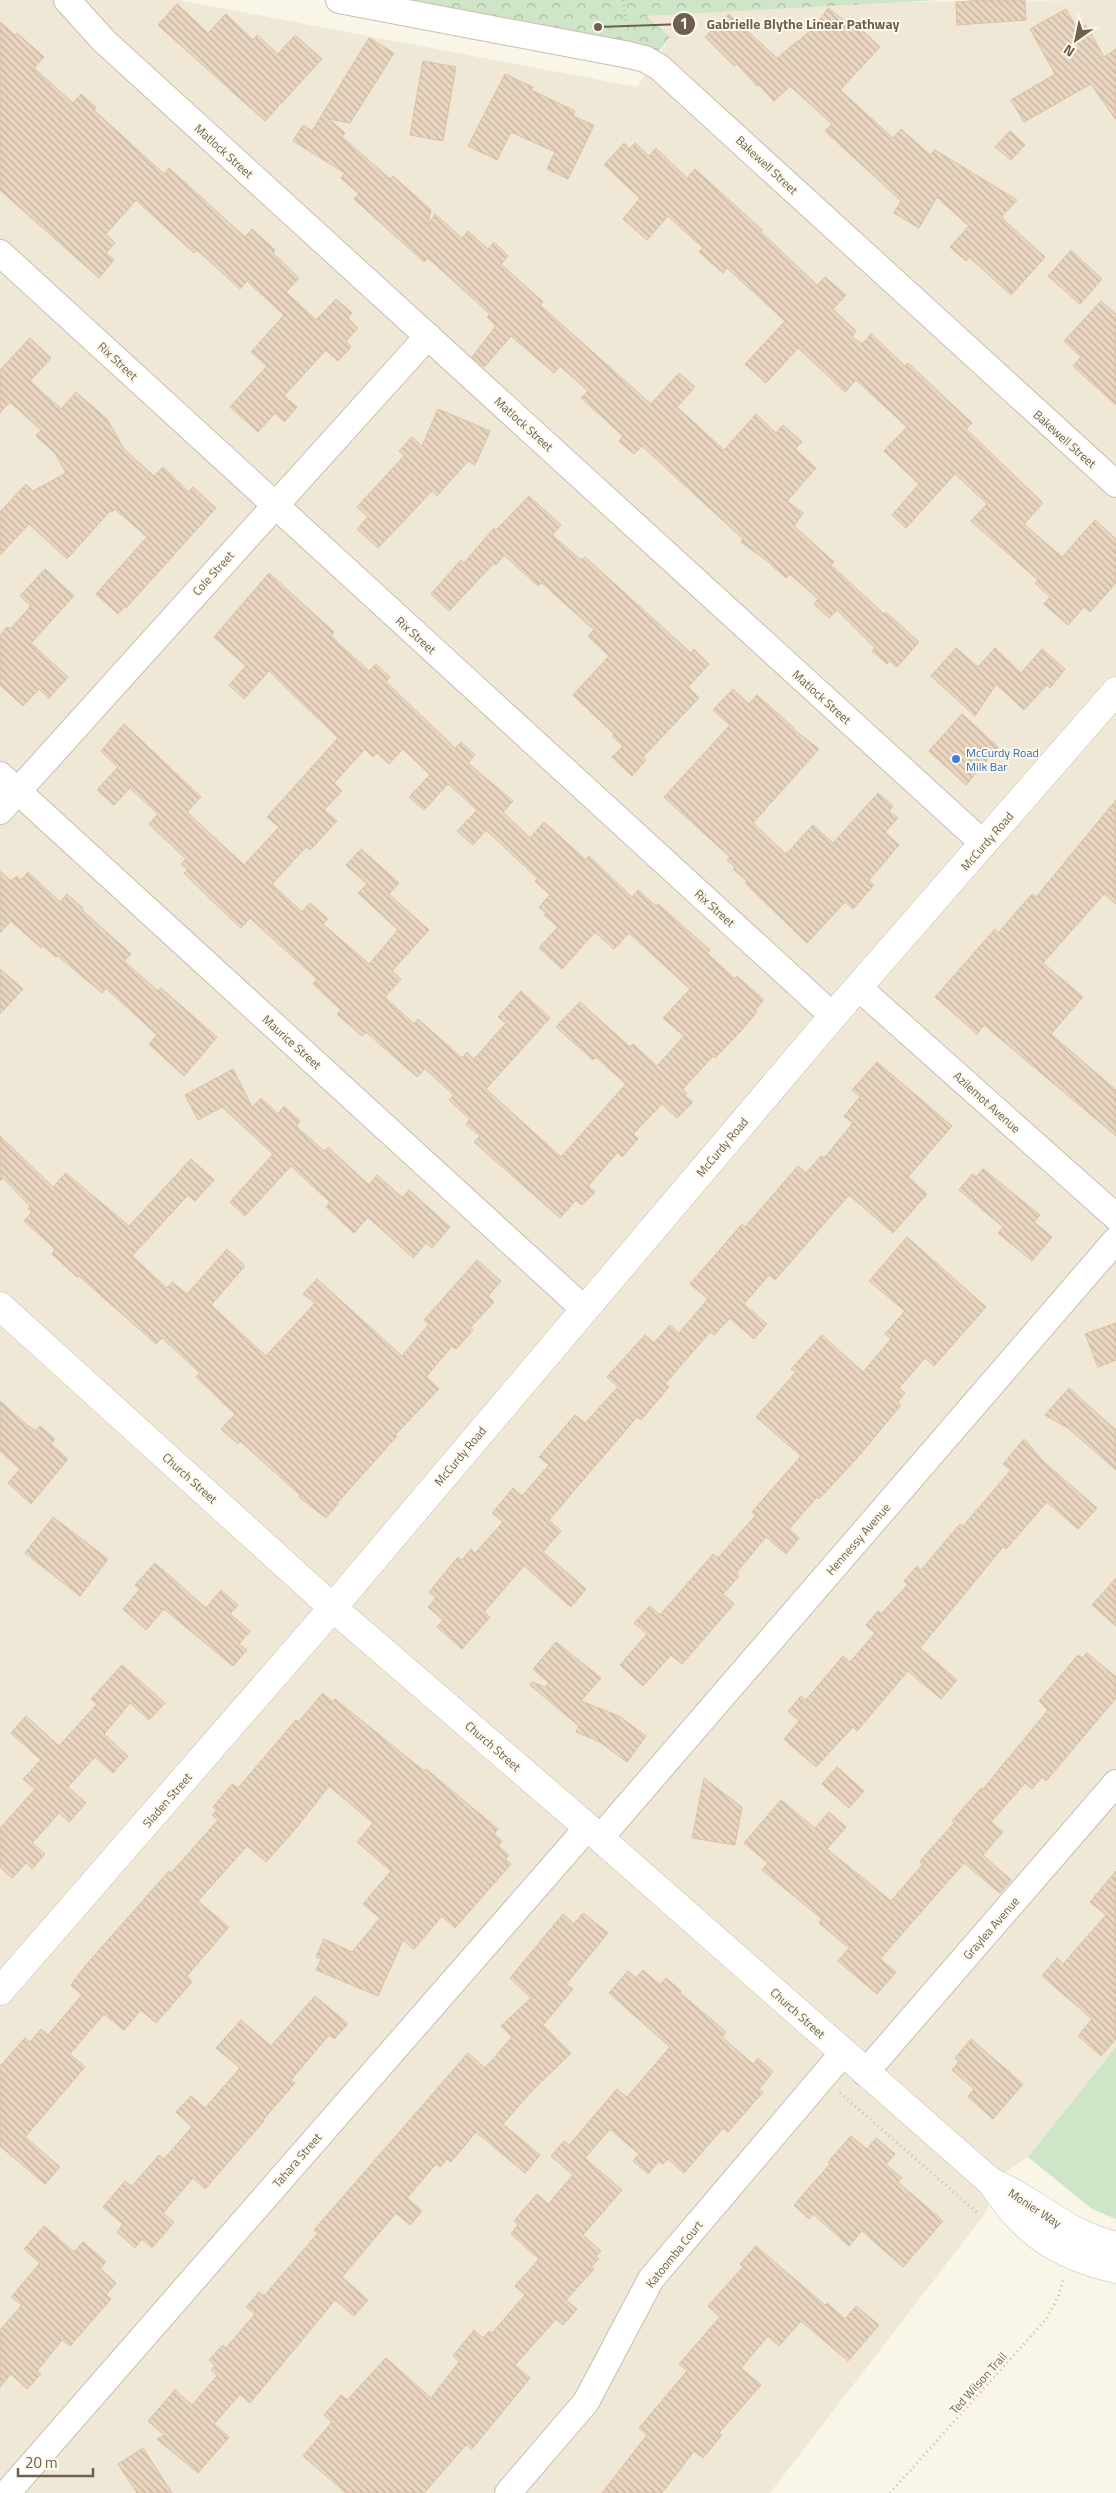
<svg xmlns="http://www.w3.org/2000/svg" width="1116" height="2493" viewBox="0 0 1116 2493" font-family="'Titillium Web',sans-serif">
	<style>
		.residential { fill: #f0e8d6 }
		.grass { fill: #cfe5c7 }
		.park { fill: url(#park-crowns) }
		.building { fill: url(#building-back-hatch); stroke: #dbc1a5; fill-rule: evenodd }
		.lines { fill: none; stroke-linecap: round; stroke-linejoin: round }
		.street-casing { stroke: #c9beaf; stroke-width: 28 }
		.secondary-casing { stroke: #ccbfad; stroke-width: 29 }
		.path { stroke: #cfbca6; stroke-width: 3; stroke-dasharray: 1 4; stroke-linecap: butt }
		.street { stroke: #fff; stroke-width: 26 }
		.secondary { stroke: #fff; stroke-width: 28 }
		.shop-dot { fill: #3f7fe0; stroke: #fcf9ed; stroke-width: 2 }
		.labels { text-anchor: middle; dominant-baseline: central; stroke-width: 4; stroke-linejoin: round; paint-order: stroke }
		.street-label { font-size: 12px; fill: #6f5f4f; stroke: #fcf9ed }
		.shop-label { font-size: 12px; fill: #366cbe; stroke: #fcf9ed; text-anchor: start }
		.leader { fill: none; stroke: #6f5f4f; stroke-width: 2 }
		.callout-dot { fill: #6f5f4f; stroke: #fcf9ed; stroke-width: 2 }
		.mark-label { font-size: 15px; text-anchor: middle; font-weight: bold; fill: #fff }
		.callout-label { font-size: 14px; text-anchor: middle; font-weight: bold; fill: #6f5f4f; stroke: #fcf9ed; stroke-width: 4; stroke-linejoin: round; paint-order: stroke }
	</style>
	<defs>
		<pattern id="park-crowns" width="20" height="18" patternUnits="userSpaceOnUse" patternTransform="scale(1.25)"><rect width="20" height="18" fill="#cfe5c7"/><path d="M2 6a3 3 0 1 1 6 0M12 15a3 3 0 1 1 6 0" fill="none" stroke="#acbda4"/></pattern>
		<pattern id="building-back-hatch" width="6" height="6" patternUnits="userSpaceOnUse" patternTransform="scale(1.25)"><rect width="6" height="6" fill="#e9d6c0"/><path d="M-1 5l2 2M0 0l6 6M5-1l2 2" fill="none" stroke="#c1b19e"/></pattern>
	</defs>
	<rect width="100%" height="100%" fill="#f9f5e7"/>
	<!-- residential -->
	<path class="residential" d="M0,0H179L637,87L670,38L645,16L882,2L1116,0V2047L1028,2157L991,2182L987,2211L770,2493H0Z"/>
	<!-- grass -->
	<path class="grass" d="M1116,2047V2219L1092,2209L1028,2157Z"/>
	<!-- park -->
	<path class="park" d="M394,0H939L646,16L670,37L660,50Z"/>
	<!-- building -->
	<g class="building">
		<path d="M984,0H1025L1026,20L957,25L956,2Z"/>
		<path d="M177,4L208,33L226,14L253,40L257,35L278,54L295,35L322,59L265,121L158,25Z"/>
		<path d="M828,8L861,33L863,31L880,47L840,90L893,138L901,129L930,155L935,150L1017,200L1002,216L1004,220L1045,257L1011,295L969,257L966,261L950,247L969,226L937,197L919,228L894,213L901,201L825,131L832,124L790,86L774,101L759,85L757,86L737,64L734,66L705,37L729,14L777,58L814,28Z"/>
		<path d="M1066,9L1078,30L1086,25L1104,57L1116,49V120L1091,84L1024,122L1011,100L1055,74L1030,29Z"/>
		<path d="M0,22L15,35L17,33L44,57L34,68L73,103L81,94L96,107L94,110L164,174L169,168L245,237L252,229L275,250L273,253L299,278L286,292L316,320L336,299L352,313L348,318L358,328L346,341L351,347L338,361L326,350L284,396L297,407L284,422L275,413L258,432L230,407L267,366L251,352L284,315L247,281L240,289L197,250L194,253L136,200L106,234L115,243L106,253L114,260L99,278L0,190Z"/>
		<path d="M369,38L394,53L350,123L329,119L345,133L342,137L390,179L393,176L431,210L428,226L435,214L462,238L468,231L488,249L494,242L508,256L501,264L543,302L540,305L651,404L679,373L695,387L677,407L724,450L756,414L776,433L783,425L802,442L795,449L816,468L787,501L803,513L794,526L834,562L831,565L884,614L886,612L919,642L897,667L890,661L887,664L872,651L875,648L837,610L829,618L814,604L818,599L790,574L786,578L767,561L741,542L743,539L642,446L634,454L619,441L623,436L581,398L588,391L560,366L554,373L511,336L484,367L472,357L496,326L487,317L490,314L428,258L424,262L354,199L359,194L341,178L345,173L293,141L303,125L312,131Z"/>
		<path d="M423,61L456,67L443,141L410,135Z"/>
		<path d="M505,74L533,87L531,90L575,111L573,116L594,125L568,179L547,169L555,152L511,132L497,160L468,146Z"/>
		<path d="M1010,131L1025,145L1011,160L995,147Z"/>
		<path d="M624,143L629,149L635,143L649,156L656,148L687,178L695,169L762,230L761,232L817,285L825,277L846,295L833,309L856,331L852,337L862,344L871,334L905,366L908,363L972,423L966,429L1043,503L1024,524L1062,557L1095,520L1116,539V583L1090,612L1084,607L1068,625L1044,604L1050,597L1035,583L1038,580L971,521L987,504L955,474L906,528L892,515L919,484L884,451L907,427L856,380L845,392L798,348L766,383L745,364L785,321L727,268L723,273L699,252L703,248L668,216L647,240L623,219L640,198L604,165Z"/>
		<path d="M1071,250L1102,279L1080,304L1048,276Z"/>
		<path d="M1101,301L1116,314V405L1073,366L1081,357L1064,341Z"/>
		<path d="M30,338L51,358L30,381L61,409L76,392L107,419L124,449L154,476L163,467L189,492L193,487L216,508L126,608L125,606L118,614L96,594L147,537L115,509L112,512L110,511L67,559L29,524L0,555V512L26,484L33,491L66,473L55,453L36,436L41,430L10,402L0,413V370Z"/>
		<path d="M438,409L490,431L475,465L468,461L437,496L432,491L378,548L357,529L368,517L357,507L404,456L399,451L412,437L422,446Z"/>
		<path d="M529,496L561,525L552,535L581,560L585,557L691,653L694,649L709,664L688,687L699,698L643,757L646,760L632,776L612,757L623,746L612,736L614,734L573,695L609,656L588,636L594,630L542,583L538,586L504,555L496,565L494,563L449,611L431,594L461,560L464,563L494,528L496,530Z"/>
		<path d="M45,569L74,596L31,643L68,677L49,698L39,689L23,706L0,685V635L7,627L11,628L31,606L20,596Z"/>
		<path d="M269,573L334,632L331,635L339,644L369,671L376,664L390,677L386,682L455,748L461,742L475,755L468,763L513,801L503,812L530,838L544,822L586,860L589,856L632,897L638,890L656,906L658,904L710,950L707,953L735,979L737,976L764,1000L755,1010L757,1012L740,1032L715,1058L713,1056L683,1089L687,1093L684,1095L693,1102L677,1118L662,1104L633,1134L638,1139L622,1157L618,1152L588,1186L595,1192L582,1205L576,1200L560,1218L474,1142L480,1136L466,1124L470,1119L449,1100L454,1095L425,1069L417,1077L366,1032L362,1036L337,1014L341,1010L313,984L317,979L250,918L241,928L212,901L184,873L188,870L181,864L186,859L149,824L158,814L130,788L114,805L97,790L118,767L101,751L124,724L201,797L187,812L244,865L279,827L267,817L338,738L269,671L244,699L229,685L246,666L214,637ZM365,749L373,757L377,753L389,764L403,749L430,775L409,797L424,810L448,784L477,810L457,831L473,845L486,830L538,879L535,881L550,895L539,907L546,913L544,915L558,927L539,948L562,969L595,932L614,949L629,933L690,989L663,1018L684,1036L657,1066L633,1044L630,1047L580,1002L556,1027L593,1060L596,1057L626,1084L561,1157L486,1089L550,1018L521,991L498,1017L506,1023L474,1059L467,1052L462,1058L418,1019L414,1024L385,997L401,979L392,971L429,930L389,894L399,883L361,849L346,865L367,884L358,893L398,930L369,964L323,924L328,919L310,903L302,912L272,884L306,847L310,850L337,821L324,810L342,791L334,783Z"/>
		<path d="M956,648L978,667L995,648L1021,673L1042,649L1065,669L1050,688L1047,685L1024,710L996,684L975,716L931,676Z"/>
		<path d="M733,689L749,704L757,695L794,728L793,729L819,749L753,823L786,854L813,825L833,843L878,793L893,806L889,811L898,818L885,832L899,845L869,880L874,885L853,909L845,902L807,943L745,883L747,881L733,869L735,867L727,860L730,857L664,797L730,725L713,710Z"/>
		<path d="M962,714L998,747L966,785L929,751Z"/>
		<path d="M1116,800V904L1104,894L1043,963L1083,997L1051,1034L1116,1090V1136L984,1025L977,1034L935,997L995,929L998,933L1032,894L1036,897Z"/>
		<path d="M0,871L11,881L17,876L21,880L28,872L60,902L67,894L83,908L82,910L131,954L124,961L158,991L161,988L217,1037L184,1076L149,1044L157,1035L106,988L102,993L58,956L56,957L43,946L41,948L11,921L0,933Z"/>
		<path d="M0,969L23,989L0,1014Z"/>
		<path d="M877,1062L952,1126L908,1177L927,1194L893,1233L849,1195L775,1280L769,1275L744,1304L767,1324L754,1339L730,1318L714,1335L710,1332L665,1384L669,1387L641,1420L637,1417L549,1520L561,1531L543,1552L586,1589L571,1607L524,1566L484,1612L490,1617L462,1649L437,1627L443,1620L428,1607L436,1598L429,1592L458,1557L462,1560L471,1549L475,1553L503,1522L492,1513L513,1488L522,1496L549,1465L539,1457L575,1415L585,1423L618,1387L607,1377L645,1335L654,1343L670,1325L679,1333L708,1299L690,1284L742,1224L745,1227L798,1166L806,1173L821,1156L824,1158L853,1123L844,1116L860,1097L852,1090Z"/>
		<path d="M233,1069L252,1107L261,1098L278,1114L284,1106L300,1121L296,1126L324,1151L328,1147L369,1185L377,1175L402,1197L409,1190L450,1227L432,1248L426,1243L413,1258L368,1217L354,1233L326,1207L330,1202L291,1166L245,1216L230,1202L273,1154L222,1107L198,1120L185,1095Z"/>
		<path d="M0,1136L53,1187L66,1173L129,1226L191,1159L214,1180L195,1201L188,1195L132,1256L167,1288L172,1282L187,1294L227,1249L245,1266L211,1305L266,1356L315,1303L303,1294L317,1279L402,1356L429,1324L424,1320L477,1260L501,1281L488,1296L494,1302L470,1328L473,1330L456,1349L452,1346L426,1377L439,1389L395,1435L397,1436L337,1503L338,1504L326,1518L299,1497L300,1495L240,1441L238,1444L221,1429L235,1414L196,1377L200,1373L162,1338L156,1344L79,1276L77,1277L52,1254L55,1250L54,1248L24,1221L32,1212L28,1209L30,1206L3,1178L0,1181Z"/>
		<path d="M983,1169L1040,1215L1034,1222L1052,1237L1032,1261L998,1233L1003,1227L959,1190L972,1174L976,1177Z"/>
		<path d="M907,1237L986,1307L934,1366L925,1358L899,1388L905,1393L898,1402L901,1405L858,1457L819,1499L817,1497L789,1529L799,1538L786,1554L766,1537L736,1573L739,1576L723,1594L734,1604L682,1664L671,1655L643,1686L620,1665L647,1634L634,1623L650,1606L660,1615L713,1554L718,1558L756,1515L752,1512L801,1456L756,1417L796,1372L791,1369L822,1335L863,1372L891,1339L885,1334L905,1311L869,1281Z"/>
		<path d="M1116,1323V1360L1098,1367L1085,1334Z"/>
		<path d="M1069,1388L1116,1430V1470L1068,1428L1045,1415Z"/>
		<path d="M0,1401L27,1425L36,1431L40,1426L55,1439L51,1444L68,1459L31,1504L8,1483L20,1469L0,1451Z"/>
		<path d="M1024,1439L1043,1461L1097,1508L1078,1529L1047,1502L1006,1549L1003,1547L920,1648L957,1680L941,1699L908,1671L857,1731L853,1727L816,1767L784,1739L799,1721L788,1711L801,1696L806,1700L843,1656L850,1662L875,1633L866,1625L878,1611L881,1614L908,1584L904,1581L917,1566L921,1570L960,1524L963,1526L1011,1470L1003,1464Z"/>
		<path d="M53,1517L108,1559L80,1596L25,1553Z"/>
		<path d="M155,1563L206,1608L221,1590L238,1605L230,1614L250,1631L239,1644L247,1650L233,1666L164,1609L146,1630L123,1609L140,1589L135,1585Z"/>
		<path d="M1116,1578V1626L1092,1605Z"/>
		<path d="M556,1642L601,1678L581,1701L619,1716L646,1736L627,1762L600,1742L576,1732L579,1726L530,1685L532,1682L545,1687L549,1683L533,1669Z"/>
		<path d="M1087,1653L1116,1677V1698L1046,1781L1042,1777L1032,1789L1025,1783L991,1822L1003,1832L983,1855L1011,1880L1000,1893L964,1863L880,1959L896,1972L877,1994L838,1961L849,1948L819,1923L822,1919L762,1870L768,1863L744,1843L781,1800L815,1828L829,1812L846,1827L827,1849L891,1901L922,1865L920,1861L954,1823L952,1821L981,1788L983,1789L1048,1710L1039,1701L1078,1655L1082,1658Z"/>
		<path d="M122,1665L165,1703L149,1720L130,1703L104,1734L128,1756L113,1773L95,1757L68,1787L86,1803L69,1822L59,1813L32,1843L45,1854L32,1869L26,1863L12,1878L0,1867V1828L35,1789L23,1779L41,1760L11,1733L26,1716L59,1746L97,1704L91,1699Z"/>
		<path d="M323,1693L333,1702L335,1699L424,1771L426,1769L498,1829L494,1834L502,1841L498,1846L509,1855L505,1859L511,1864L455,1928L442,1916L414,1949L403,1940L378,1996L316,1970L321,1959L316,1957L324,1939L352,1952L380,1918L363,1904L391,1871L357,1842L373,1823L329,1786L298,1826L266,1862L247,1846L198,1901L229,1927L187,1976L192,1982L156,2023L141,2010L124,2030L104,2014L70,2054L85,2067L25,2137L60,2167L45,2184L0,2146V2066L25,2038L30,2042L41,2029L48,2035L82,1995L71,1985L85,1966L169,1871L171,1873L218,1820L212,1815L217,1810L213,1807L232,1784L238,1788L296,1720L298,1722Z"/>
		<path d="M837,1767L864,1791L849,1808L822,1784Z"/>
		<path d="M704,1778L742,1807L735,1845L692,1838Z"/>
		<path d="M1116,1871V2039L1101,2056L1078,2036L1092,2019L1042,1976L1057,1958L1063,1964L1106,1915L1090,1902Z"/>
		<path d="M583,1913L608,1933L566,1984L573,1989L543,2025L571,2053L531,2092L503,2124L540,2155L525,2173L476,2132L451,2162L447,2159L440,2167L436,2164L407,2198L422,2211L410,2225L396,2213L342,2277L368,2300L354,2316L335,2300L250,2403L240,2394L214,2424L229,2437L198,2473L157,2439L164,2435L148,2421L175,2390L192,2405L217,2376L211,2370L215,2366L209,2360L223,2345L226,2348L255,2314L246,2307L259,2292L264,2296L318,2233L314,2230L468,2053L485,2068L512,2037L501,2026L531,1998L510,1978L563,1914L574,1924Z"/>
		<path d="M643,1970L660,1985L666,1978L681,1991L680,1993L726,2032L722,2037L753,2064L758,2058L773,2072L759,2089L763,2092L728,2132L723,2128L684,2173L668,2159L663,2164L659,2161L648,2174L633,2161L639,2154L610,2129L585,2158L622,2190L583,2235L601,2251L596,2256L599,2259L591,2267L594,2269L566,2300L577,2309L563,2325L556,2319L515,2365L530,2378L472,2449L466,2445L424,2493H346L303,2456L332,2422L324,2415L341,2395L347,2400L386,2358L431,2398L459,2362L453,2356L474,2330L483,2338L489,2331L492,2333L525,2295L515,2286L539,2259L511,2234L518,2225L514,2221L537,2194L548,2204L573,2175L551,2156L564,2141L569,2145L617,2089L627,2097L670,2047L609,1993L628,1971L636,1978Z"/>
		<path d="M315,1996L348,2024L334,2039L329,2035L291,2080L295,2083L263,2120L264,2121L205,2189L193,2178L163,2213L174,2222L152,2248L142,2239L135,2248L117,2232L123,2224L103,2207L125,2181L132,2186L159,2155L164,2159L192,2127L176,2112L191,2096L205,2108L240,2068L216,2048L241,2020L271,2046Z"/>
		<path d="M971,2039L1023,2084L993,2119L968,2097L974,2089L952,2070L959,2061L955,2058Z"/>
		<path d="M851,2136L867,2149L876,2138L895,2154L886,2164L902,2178L898,2182L943,2221L903,2267L862,2231L849,2246L813,2214L809,2219L794,2205L830,2164L828,2162Z"/>
		<path d="M44,2226L74,2252L83,2242L106,2262L100,2268L116,2283L106,2295L111,2299L70,2346L62,2340L37,2371L41,2374L27,2389L11,2374L0,2387V2330L22,2305L11,2297L40,2263L24,2249Z"/>
		<path d="M756,2246L825,2305L827,2303L845,2319L856,2306L879,2325L848,2361L801,2321L779,2346L768,2336L741,2368L761,2385L719,2433L722,2435L703,2458L694,2451L662,2493H602L647,2435L639,2428L687,2371L679,2364L720,2317L708,2306L743,2267L740,2264Z"/>
		<path d="M143,2448L172,2493H137L118,2464Z"/>
	</g>
	<g class="lines">
		<!-- street casing -->
		<g class="street-casing">
			<g id="street">
				<path d="M67,0L104,41L984,844"/>
				<path d="M339,0L629,55L645,59L659,67L1116,484"/>
				<path d="M0,253L833,1016"/>
				<path d="M0,775L584,1309"/>
				<path d="M0,811L428,336"/>
				<path d="M858,987L1116,1217"/>
				<path d="M600,1838L1116,1240"/>
				<path d="M865,2073L1116,1783"/>
				<path d="M7,2493L588,1827"/>
				<path d="M508,2493L586,2402L651,2279L843,2053"/>
			</g>
		</g>
		<!-- secondary casing -->
		<g class="secondary-casing">
			<g id="secondary">
				<path d="M0,1306L333,1608L600,1838L991,2182C1023,2232 1057,2256 1116,2269"/>
				<path d="M0,1991L317,1626L833,1016L1116,691"/>
				<path d="M994,2183C1040,2204 1064,2233 1116,2246"/>
			</g>
		</g>
		<!-- path -->
		<g class="path">
			<path d="M623,0L627,29"/>
			<path d="M840,2093L979,2214"/>
			<path d="M890,2493L1047,2318L1058,2297L1064,2278"/>
		</g>
		<!-- street -->
		<use href="#street" class="street"/>
		<!-- secondary -->
		<use href="#secondary" class="secondary"/>
	</g>
	<!-- markers -->
	<circle class="shop-dot" cx="956" cy="759" r="5"/>
	<g class="labels">
		<!-- street labels -->
		<g class="street-label">
			<text transform="translate(224 151) rotate(42)">Matlock Street</text>
			<text transform="translate(767 165) rotate(43)">Bakewell Street</text>
			<text transform="translate(118 361) rotate(43)">Rix Street</text>
			<text transform="translate(524 424) rotate(42)">Matlock Street</text>
			<text transform="translate(1065 439) rotate(42)">Bakewell Street</text>
			<text transform="translate(213 573) rotate(-48)">Cole Street</text>
			<text transform="translate(416 635) rotate(42)">Rix Street</text>
			<text transform="translate(822 697) rotate(42)">Matlock Street</text>
			<text transform="translate(987 841) rotate(-49)">McCurdy Road</text>
			<text transform="translate(715 908) rotate(42)">Rix Street</text>
			<text transform="translate(292 1042) rotate(42)">Maurice Street</text>
			<text transform="translate(987 1102) rotate(42)">Azilemot Avenue</text>
			<text transform="translate(722 1147) rotate(-50)">McCurdy Road</text>
			<text transform="translate(460 1456) rotate(-50)">McCurdy Road</text>
			<text transform="translate(190 1478) rotate(42)">Church Street</text>
			<text transform="translate(858 1539) rotate(-49)">Hennessy Avenue</text>
			<text transform="translate(493 1746) rotate(41)">Church Street</text>
			<text transform="translate(167 1800) rotate(-49)">Sladen Street</text>
			<text transform="translate(991 1928) rotate(-49)">Graylea Avenue</text>
			<text transform="translate(798 2013) rotate(42)">Church Street</text>
			<text transform="translate(297 2160) rotate(-49)">Tahara Street</text>
			<text transform="translate(1035 2208) rotate(33)">Monier Way</text>
			<text transform="translate(674 2254) rotate(-51)">Katoomba Court</text>
			<text transform="translate(978 2383) rotate(-48)">Ted Wilson Trail</text>
		</g>
		<!-- shop labels -->
		<g class="shop-label">
			<text x="966" y="752">McCurdy Road<tspan x="966" dy="14">Milk Bar</tspan></text>
		</g>
	</g>
	<!-- callouts -->
	<path class="leader" d="M598 27L684 24"/>
	<g class="callout-dot">
		<circle cx="598" cy="27" r="5"/>
		<circle cx="684" cy="24" r="12"/>
	</g>
	<g class="mark-label">
		<text x="684" y="29">1</text>
	</g>
	<g class="callout-label">
		<text x="803" y="29">Gabrielle Blythe Linear Pathway</text>
	</g>
	<!-- north arrow -->
	<g transform="translate(1076 40) rotate(213)" stroke="#fcf9ed" stroke-width="4" paint-order="stroke">
	<path d="M0-4L9 19L0 12L-9 19Z" fill="#6f5f4f"/>
	<text y="-8" font-size="14" font-weight="bold" text-anchor="middle" fill="#6f5f4f">N</text>
	</g>
	<!-- scale -->
	<path d="M18 2468v8h75v-8" fill="none" stroke="#6f5f4f" stroke-width="2.5"/>
	<text x="25" y="2468" font-size="15" fill="#6f5f4f" stroke="#fcf9ed" stroke-width="4" paint-order="stroke">20 m</text>
</svg>
